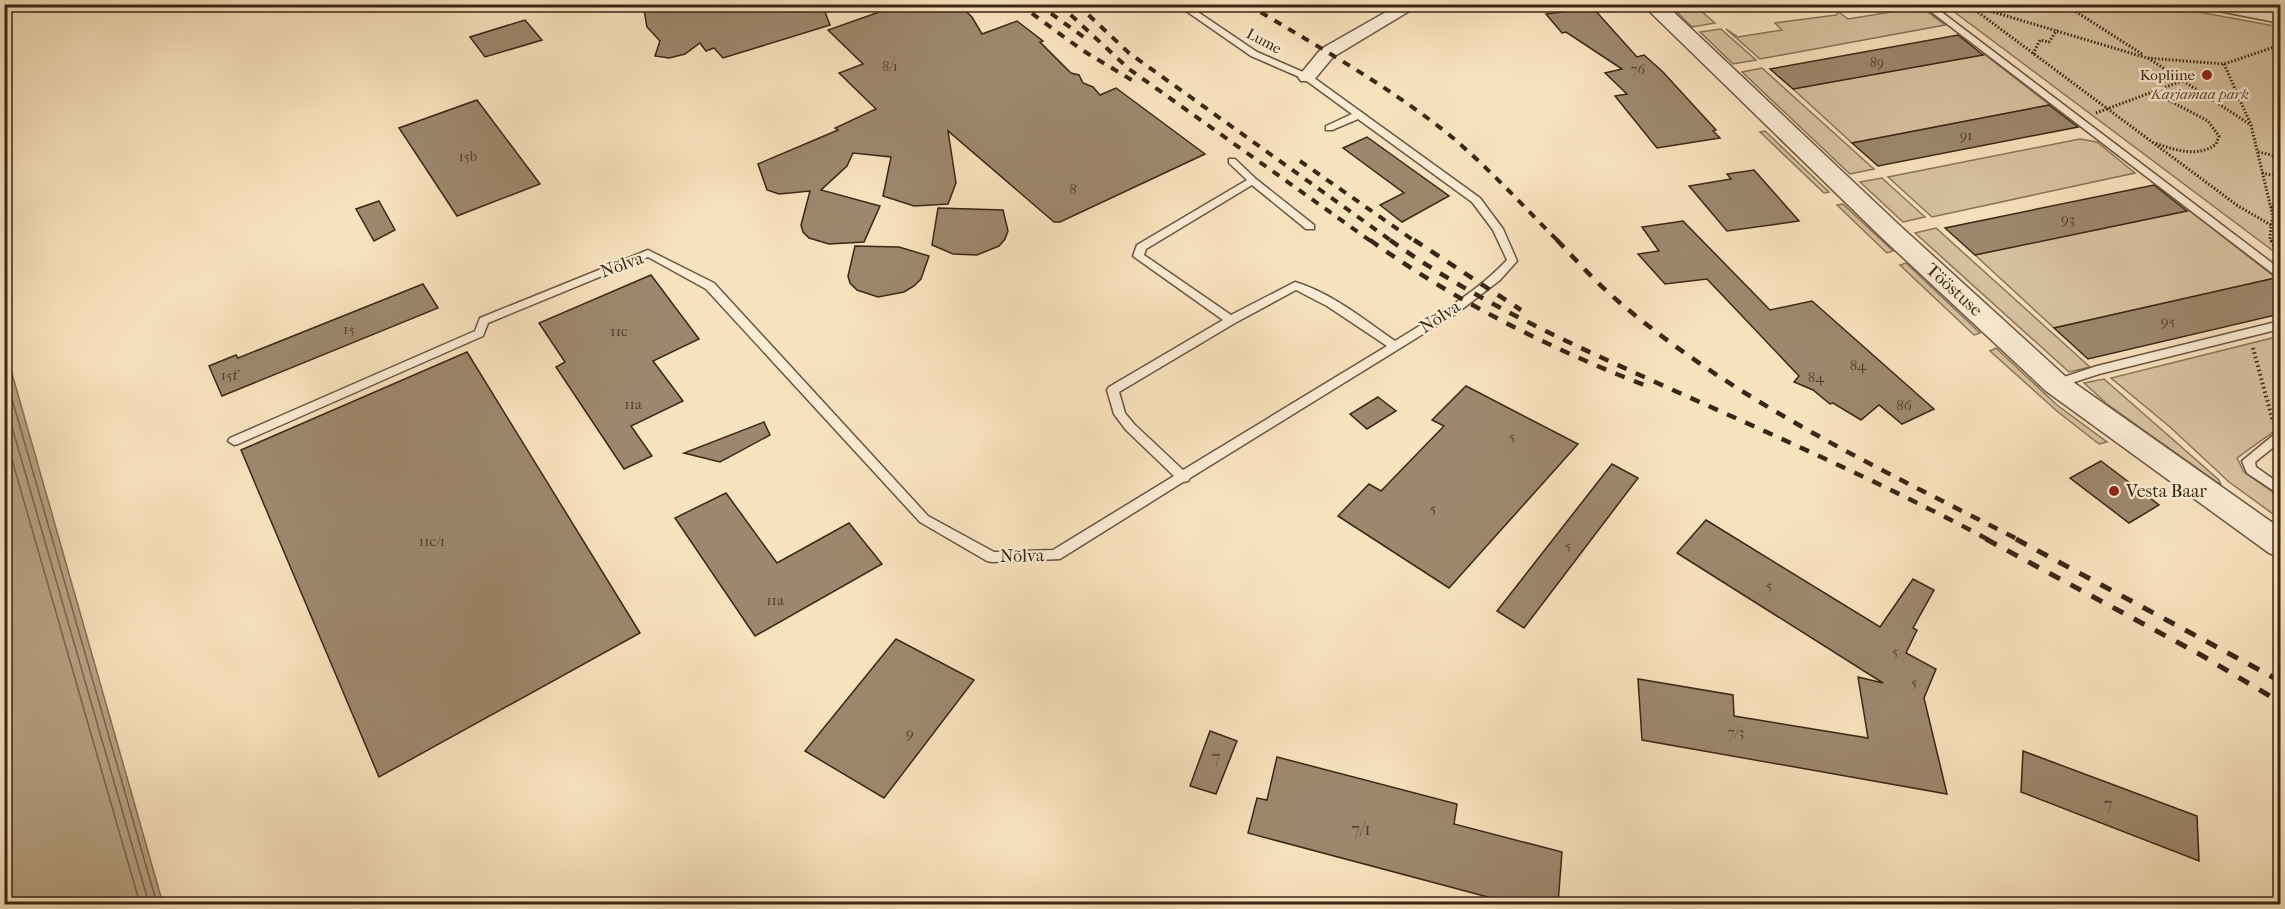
<svg xmlns="http://www.w3.org/2000/svg" width="2285" height="909" viewBox="0 0 2285 909" font-family="'IM FELL French Canon',serif">
	<style>
		.green { fill: #d9c3a2; stroke: #8a745c; stroke-width: 1.5 }
		.water { fill: #b8a385; stroke: #867158; stroke-width: 1.5 }
		.lines { fill: none; stroke-linecap: round; stroke-linejoin: round }
		.shore { stroke: #7a644d; stroke-width: 1.5 }
		.building { fill: #9e886d; stroke: #3b2615; stroke-width: 1.5 }
		.service-casing { stroke: #6a5540; stroke-width: 3 }
		.minor-casing { stroke: #6a5540; stroke-width: 3 }
		.tertiary-casing { stroke: #6a5540; stroke-width: 3 }
		.path-far1 { stroke: #3b2615; stroke-width: 3; stroke-dasharray: 1.5 2; stroke-linecap: butt }
		.path { stroke: #3b2615; stroke-width: 4; stroke-dasharray: 1.5 3; stroke-linecap: butt }
		.service { fill: #fbedd5; fill-rule: evenodd }
		.minor { fill: #fbedd5; fill-rule: evenodd }
		.tertiary { fill: #fbedd5; fill-rule: evenodd }
		.rail-far2 { stroke: #3b2615; stroke-width: 4; stroke-dasharray: 8 8; stroke-linecap: butt }
		.rail-far1 { stroke: #3b2615; stroke-width: 4.5; stroke-dasharray: 10 10; stroke-linecap: butt }
		.rail { stroke: #3b2615; stroke-width: 5; stroke-dasharray: 12 12; stroke-linecap: butt }
		.poi-dot { fill: #8f2418; stroke: #fbedd5; stroke-width: 2 }
		.labels { text-anchor: middle; dominant-baseline: central; stroke-width: 4.5; stroke-linejoin: round; paint-order: stroke }
		.far-number-label { font-size: 14px; fill: #543e2b }
		.far-street-label { font-size: 15px; fill: #3b2615; stroke: #fbedd5 }
		.far-poi-label { font-size: 15px; fill: #3b2615; stroke: #fbedd5; text-anchor: end }
		.far-park-label { font-size: 15px; font-style: italic; fill: #624d38; stroke: #fbedd5 }
		.number-label { font-size: 15px; fill: #543e2b }
		.street-label { font-size: 18px; fill: #3b2615; stroke: #fbedd5 }
		.poi-label { font-size: 18px; fill: #3b2615; stroke: #fbedd5; text-anchor: start }
		.near-number-label { font-size: 18px; fill: #543e2b }
	</style>
	<rect width="100%" height="100%" fill="#f9e3bf"/>
	<filter id="stains"><feTurbulence type="fractalNoise" baseFrequency=".00333" numOctaves="4"/><feColorMatrix values="0 0 0 0 .2 0 0 0 0 .09 0 0 0 0 .02 0 0 0 .5 -.17"/></filter>
	<radialGradient id="worn" r=".72"><stop offset=".6" stop-color="#630" stop-opacity="0"/><stop offset="1" stop-color="#630" stop-opacity=".3"/></radialGradient>
	<!-- green -->
	<g class="green">
		<path d="M1670,5H1694L1715,23L1692,27Z"/>
		<path d="M1945,5H2161L2280,27V256Z"/>
		<path d="M1921,7L1945,25L1760,59L1726,29L1738,37L1782,30L1775,23L1836,15L1839,12L1848,19Z"/>
		<path d="M1721,29L1756,60L1733,64L1700,32Z"/>
		<path d="M1984,54L2050,105L1852,143L1793,89Z"/>
		<path d="M1762,68L1874,169L1850,174L1742,72Z"/>
		<path d="M1765,131L1829,192L1824,193L1760,132Z"/>
		<path d="M2080,139L2097,142L2135,173L1932,217L1888,177Z"/>
		<path d="M1882,178L1925,217L1903,222L1860,182Z"/>
		<path d="M1843,204L1893,251L1887,253L1837,205Z"/>
		<path d="M2189,210L2276,278L2054,328L1975,255Z"/>
		<path d="M1936,228L2090,367L2069,372L1915,233Z"/>
		<path d="M1906,263L1980,333L1974,335L1900,265Z"/>
		<path d="M2280,336V427L2237,458L2244,472L2280,497V519L2229,482L2170,427L2111,378Z"/>
		<path d="M1996,348L2057,405L2107,442L2099,444L2058,412L1990,351Z"/>
		<path d="M2104,379L2219,480L2221,485L2107,404L2084,383Z"/>
	</g>
	<!-- water -->
	<path class="water" d="M5,349L163,904H5Z"/>
	<g class="lines">
		<!-- shore -->
		<g class="shore">
			<path d="M4,371L157,904"/>
			<path d="M4,399L149,904"/>
			<path d="M4,432L140,904"/>
		</g>
	</g>
	<!-- building -->
	<g class="building">
		<path d="M643,4H822L830,25L723,58L714,48L706,51L700,43L685,54L669,58L655,56L660,41L647,27Z"/>
		<path d="M902,4H925L932,10L948,4H958L972,17L982,34L1017,21L1043,41L1040,42L1071,73L1079,75L1083,83L1093,87L1100,95L1116,88L1205,154L1060,222H1054L948,131L956,183L948,204L914,206L883,196L891,157L853,153L847,166L821,190L880,206L864,242L829,244L809,238L803,232L801,225L810,191L779,194L767,190L758,164L838,130L835,128L876,109L839,73L863,64L828,30Z"/>
		<path d="M1593,8L1637,57L1644,55L1662,71L1716,130L1713,131L1720,138L1657,148L1615,96L1627,94L1605,73L1622,69L1566,32L1562,33L1546,14Z"/>
		<path d="M525,20L542,40L485,57L470,37Z"/>
		<path d="M1958,35L1983,55L1793,89L1770,69Z"/>
		<path d="M477,100L540,184L457,216L399,128Z"/>
		<path d="M2049,105L2078,127L1878,166L1852,143Z"/>
		<path d="M1367,137L1449,196L1402,222L1380,205L1404,193L1343,148Z"/>
		<path d="M1754,170L1799,221L1727,231L1689,186L1731,179L1727,174Z"/>
		<path d="M2154,185L2187,211L1975,255L1945,228Z"/>
		<path d="M379,201L395,230L374,241L356,209Z"/>
		<path d="M938,208L1003,210L1008,231L1005,239L999,246L977,255L953,254L932,245Z"/>
		<path d="M1683,221L1770,310L1812,301L1934,409L1902,424L1879,405L1861,420L1833,403L1830,404L1813,390L1794,382L1799,376L1707,279L1665,284L1638,254L1659,251L1642,227Z"/>
		<path d="M855,246L899,247L929,256L921,279L914,286L904,292L878,297L857,290L850,283L848,276Z"/>
		<path d="M651,275L699,339L653,361L683,401L631,426L652,456L624,469L556,367L565,362L539,323Z"/>
		<path d="M2275,278L2280,279V314L2088,359L2054,328Z"/>
		<path d="M423,284L438,308L222,396L209,366L236,355L238,358Z"/>
		<path d="M467,352L640,633L379,777L241,450Z"/>
		<path d="M1466,386L1578,444L1449,588L1338,516L1369,484L1381,491L1444,426L1432,420Z"/>
		<path d="M1378,397L1396,411L1367,429L1350,414Z"/>
		<path d="M764,422L770,435L720,462L684,453Z"/>
		<path d="M2101,461L2159,505L2129,523L2070,478Z"/>
		<path d="M1612,464L1638,478L1524,628L1497,611Z"/>
		<path d="M726,493L777,563L849,523L882,564L755,636L675,518Z"/>
		<path d="M1706,520L1880,627L1913,579L1934,590L1913,628L1917,630L1906,653L1936,669L1924,698L1947,794L1642,740L1638,679L1733,695L1734,716L1868,738L1858,677L1883,683L1677,553Z"/>
		<path d="M896,639L974,680L884,798L805,751Z"/>
		<path d="M1210,731L1237,741L1216,794L1190,786Z"/>
		<path d="M2023,751L2197,816L2199,861L2021,792Z"/>
		<path d="M1277,757L1457,804L1454,824L1562,852L1558,904H1514L1248,833L1257,798L1267,800Z"/>
	</g>
	<g class="lines">
		<!-- service casing -->
		<g class="service-casing">
			<g id="service">
				<path d="M1176,4H1186L1257,52L1310,75L1480,198L1503,229L1517,261L1500,280L1457,313L1190,478L1188,481L1183,482L1060,559L992,562L987,561L920,522L706,289L648,257L488,323L483,336L238,444L234,445L228,441L230,438L475,331L480,318L648,250L714,283L928,516L994,552L1053,550L1174,476L1126,430L1114,414L1107,390L1109,387L1223,320L1133,256L1137,245L1247,180L1229,163V159H1235L1256,179L1314,225V229H1306L1252,185L1146,249L1144,255L1231,315L1295,282C1332,293 1363,319 1395,341C1434,317 1475,294 1507,260L1493,230L1472,202L1358,119L1332,130H1326V126L1352,114L1304,79L1251,56ZM1296,290L1327,306L1387,346L1183,470L1134,424L1125,413L1119,392L1235,323Z"/>
				<path d="M1921,4H1931L2280,269V277L2276,276Z"/>
				<path d="M2280,321V329L2099,374L2056,388L2050,384L2052,381L2097,366Z"/>
				<path d="M2280,432V442L2255,462L2256,467L2280,484V495L2247,473L2242,461L2276,433Z"/>
			</g>
		</g>
		<!-- minor casing -->
		<g class="minor-casing">
			<g id="minor">
				<path d="M1400,4H1421L1333,57L1313,81H1301L1298,77L1321,49Z"/>
				<path d="M2201,4H2237L2280,13V23L2209,9Z"/>
			</g>
		</g>
		<!-- tertiary casing -->
		<g class="tertiary-casing">
			<path id="tertiary" d="M1642,4H1665L1898,224L2066,377L2280,528V557L2269,553L2046,391L1880,236Z"/>
		</g>
		<!-- path-far1 -->
		<g class="path-far1">
			<path d="M1967,4L2238,206L2271,225L2270,239L2272,242"/>
			<path d="M2064,4L2142,54"/>
			<path d="M1970,5L2147,58L2224,64L2280,45"/>
			<path d="M2033,54L2040,40L2049,42L2057,30"/>
			<path d="M2148,58L2251,125"/>
			<path d="M2224,64L2251,125L2273,217L2271,225"/>
			<path d="M2153,92L2208,121L2219,136L2216,144C2199,158 2174,150 2155,143"/>
			<path d="M2096,113L2182,81"/>
			<path d="M2258,152L2280,157"/>
			<path d="M2262,173L2280,177"/>
			<path d="M2271,207L2280,209"/>
		</g>
		<!-- path -->
		<g class="path">
			<path d="M2271,240L2275,246"/>
			<path d="M2253,348L2273,422"/>
		</g>
		<!-- service -->
		<use href="#service" class="service"/>
		<!-- minor -->
		<use href="#minor" class="minor"/>
		<!-- tertiary -->
		<use href="#tertiary" class="tertiary"/>
		<!-- rail-far2 -->
		<g class="rail-far2">
			<path d="M1019,4L1082,50L1135,82"/>
			<path d="M1038,4L1085,38"/>
			<path d="M1059,4L1129,69L1372,242"/>
			<path d="M1077,4L1129,53L1393,242"/>
			<path d="M1247,4C1315,45 1385,84 1447,133C1487,166 1522,205 1559,242"/>
			<path d="M1300,161L1416,242"/>
		</g>
		<!-- rail-far1 -->
		<g class="rail-far1">
			<path d="M1370,240C1455,301 1547,347 1644,385"/>
			<path d="M1390,240C1475,301 1569,343 1664,386C1773,435 1883,483 1989,540"/>
			<path d="M1414,240L1521,310"/>
			<path d="M1557,240C1575,259 1592,278 1611,295C1731,400 1879,468 2019,540"/>
		</g>
		<!-- rail -->
		<g class="rail">
			<path d="M1986,539L2201,655L2280,702"/>
			<path d="M2016,539L2280,681"/>
		</g>
	</g>
	<!-- markers -->
	<g class="poi-dot">
		<circle cx="2207" cy="75" r="6"/>
		<circle cx="2114" cy="491" r="6"/>
	</g>
	<g class="labels">
		<!-- far-number labels -->
		<g class="far-number-label">
			<text x="1877" y="62">89</text>
			<text x="890" y="66">8/1</text>
			<text x="1638" y="69">76</text>
			<text x="1966" y="135">91</text>
			<text x="468" y="156">15b</text>
		</g>
		<!-- far-street labels -->
		<g class="far-street-label">
			<text transform="translate(1264 41) rotate(28)">Lume</text>
		</g>
		<!-- far-poi labels -->
		<g class="far-poi-label">
			<text x="2195" y="75">Kopliine</text>
		</g>
		<!-- far-park labels -->
		<g class="far-park-label">
			<text x="2200" y="94">Karjamaa park</text>
		</g>
		<!-- number labels -->
		<g class="number-label">
			<text x="1073" y="189">8</text>
			<text x="2068" y="219">93</text>
			<text x="2168" y="321">95</text>
			<text x="349" y="329">15</text>
			<text x="619" y="331">11c</text>
			<text x="1858" y="365">84</text>
			<text x="229" y="375">15f</text>
			<text x="1816" y="377">84</text>
			<text x="633" y="404">11a</text>
			<text x="1904" y="405">86</text>
			<text x="1512" y="436">5</text>
			<text x="1433" y="508">5</text>
			<text x="432" y="541">11c/1</text>
			<text x="1568" y="545">5</text>
			<text x="1769" y="585">5</text>
			<text x="775" y="600">11a</text>
			<text x="1895" y="651">5</text>
			<text x="1914" y="682">5</text>
			<text x="1736" y="732">7/3</text>
			<text x="910" y="733">9</text>
		</g>
		<!-- street labels -->
		<g class="street-label">
			<text transform="translate(622 265) rotate(-20)">Nõlva</text>
			<text transform="translate(1954 290) rotate(42)">Tööstuse</text>
			<text transform="translate(1440 317) rotate(-33)">Nõlva</text>
			<text transform="translate(1022 556) rotate(-1)">Nõlva</text>
		</g>
		<!-- poi labels -->
		<g class="poi-label">
			<text x="2126" y="491">Vesta Baar</text>
		</g>
		<!-- near-number labels -->
		<g class="near-number-label">
			<text x="1216" y="757">7</text>
			<text x="2108" y="804">7</text>
			<text x="1361" y="829">7/1</text>
		</g>
	</g>
	<!-- margin -->
	<rect width="2285" height="909" fill="none" stroke="#f9e3bf" stroke-width="24"/>
	<rect x="6" y="6" width="2273" height="897" fill="none" stroke="#3b2615" stroke-width="3"/>
	<rect x="12" y="12" width="2261" height="885" fill="none" stroke="#3b2615" stroke-width="1.5"/>
	<rect width="100%" height="100%" filter="url(#stains)"/>
	<rect width="100%" height="100%" fill="url(#worn)"/>
</svg>
